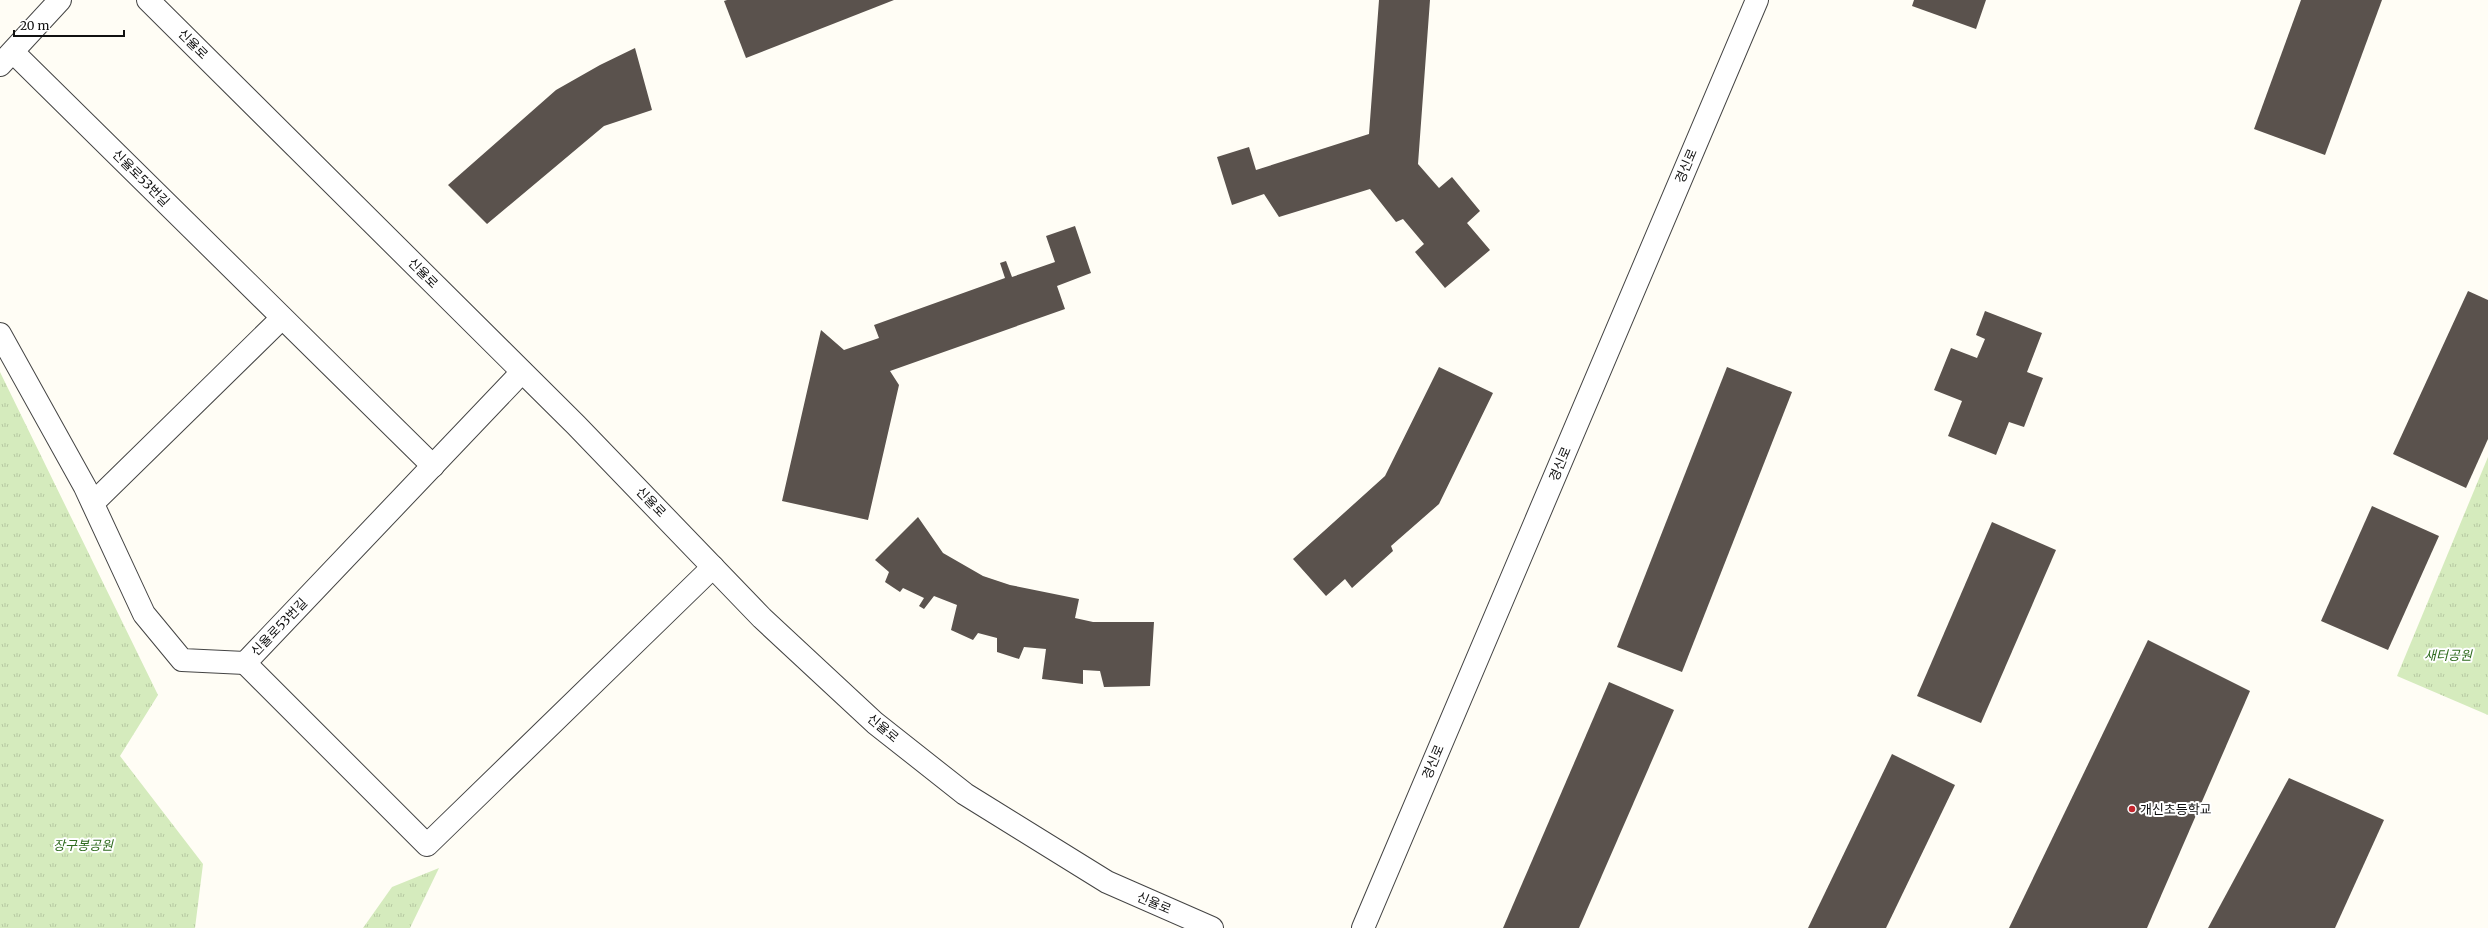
<svg xmlns="http://www.w3.org/2000/svg" width="2488" height="928" viewBox="0 0 2488 928" font-family="Merriweather,'Noto Sans KR',serif">
	<style>
		.park { fill: url(#park-tufts) }
		.building { fill: #5a524d }
		.lines { fill: none; stroke-linecap: round; stroke-linejoin: round }
		.minor-casing { stroke: #444; stroke-width: 24 }
		.minor { stroke: #fff; stroke-width: 22 }
		.poi-dot { fill: #c4262e; stroke: #fff; stroke-width: 1.5 }
		.labels { text-anchor: middle; dominant-baseline: central; stroke-width: 4; stroke-linejoin: round; paint-order: stroke }
		.street-label { font-size: 13px; fill: #111; stroke: #fff }
		.park-label { font-size: 13px; font-style: italic; fill: #2f6b1f; stroke: #fff }
		.poi-label { font-size: 13px; fill: #111; stroke: #fff; text-anchor: start }
	</style>
	<defs>
		<pattern id="park-tufts" width="24" height="20" patternUnits="userSpaceOnUse"><rect width="24" height="20" fill="#d5ebbd"/><path d="M3 7l-1-3M5 7V3M7 7l1-3M15 17l-1-3M17 17v-4M19 17l1-3" fill="none" stroke="#b6c8a1"/></pattern>
	</defs>
	<rect width="100%" height="100%" fill="#fffdf5"/>
	<!-- park -->
	<g class="park">
		<path d="M0,372L158,695L120,756L203,864L195,928H0Z"/>
		<path d="M2488,457V715L2397,676Z"/>
		<path d="M439,868L410,928H363L392,887Z"/>
	</g>
	<!-- building -->
	<g class="building">
		<path d="M727,0H894L746,58L724,1Z"/>
		<path d="M1379,0H1430L1418,164L1439,188L1452,177L1480,211L1467,223L1490,250L1445,288L1415,252L1424,244L1403,219L1396,222L1370,189L1279,217L1264,194L1232,205L1217,157L1249,147L1256,170L1369,134Z"/>
		<path d="M1914,0H1986L1976,29L1912,6Z"/>
		<path d="M2301,0H2382L2325,155L2254,129Z"/>
		<path d="M635,48L652,110L604,126L487,224L448,185L556,90L600,65Z"/>
		<path d="M1075,226L1091,273L1057,286L1065,309L890,371L899,385L868,520L782,501L821,330L844,350L879,338L874,325L1005,278L1000,263L1006,261L1012,277L1055,262L1046,236Z"/>
		<path d="M2468,291L2488,300V439L2466,488L2393,454Z"/>
		<path d="M1985,311L2042,333L2027,372L2043,378L2024,427L2009,422L1996,455L1948,436L1962,401L1934,390L1951,348L1977,358L1985,339L1976,335Z"/>
		<path d="M1439,367L1493,393L1439,504L1391,546L1393,551L1352,588L1345,579L1326,596L1293,559L1385,476Z"/>
		<path d="M1727,367L1792,392L1682,672L1617,647Z"/>
		<path d="M2372,506L2439,536L2388,650L2321,621Z"/>
		<path d="M918,517L943,553L983,576L1010,585L1079,599L1075,618L1093,622H1154L1150,686L1104,687L1100,671L1083,670V684L1042,679L1046,649L1024,647L1019,659L997,652V638L978,633L973,640L951,630L957,605L934,596L924,609L919,606L924,598L903,588L900,592L885,582L889,572L875,560Z"/>
		<path d="M1992,522L2056,550L1981,723L1917,696Z"/>
		<path d="M2148,640L2250,691L2147,928H2009Z"/>
		<path d="M1609,682L1674,710L1579,928H1503Z"/>
		<path d="M1892,754L1955,785L1886,928H1808Z"/>
		<path d="M2289,778L2384,820L2335,928H2208Z"/>
	</g>
	<g class="lines">
		<!-- minor casing -->
		<g class="minor-casing">
			<g id="minor">
				<path d="M148,0L576,425L762,618L875,723L965,794L1107,882L1212,928"/>
				<path d="M13,52L433,466"/>
				<path d="M0,65L60,0"/>
				<path d="M0,334L85,487L144,614L182,660L245,663L522,372"/>
				<path d="M93,503L282,318"/>
				<path d="M245,663L427,845L713,567"/>
				<path d="M1363,928L1757,0"/>
			</g>
		</g>
		<!-- minor -->
		<use href="#minor" class="minor"/>
	</g>
	<!-- markers -->
	<circle class="poi-dot" cx="2132" cy="809" r="4"/>
	<g class="labels">
		<!-- street labels -->
		<g class="street-label">
			<text transform="translate(193 44) rotate(45)">신율로</text>
			<text transform="translate(1686 166) rotate(-67)">경신로</text>
			<text transform="translate(141 178) rotate(45)">신율로53번길</text>
			<text transform="translate(423 273) rotate(45)">신율로</text>
			<text transform="translate(1560 464) rotate(-67)">경신로</text>
			<text transform="translate(651 502) rotate(46)">신율로</text>
			<text transform="translate(279 627) rotate(-46)">신율로53번길</text>
			<text transform="translate(883 728) rotate(40)">신율로</text>
			<text transform="translate(1433 762) rotate(-67)">경신로</text>
			<text transform="translate(1154 903) rotate(23)">신율로</text>
		</g>
		<!-- park labels -->
		<g class="park-label">
			<text x="2448" y="655">새터공원</text>
			<text x="83" y="845">장구봉공원</text>
		</g>
		<!-- poi labels -->
		<g class="poi-label">
			<text x="2140" y="809">개신초등학교</text>
		</g>
	</g>
	<!-- scale -->
	<path d="M14 30v6h110v-6" fill="none" stroke="#111111" stroke-width="2"/>
	<text x="20" y="30" font-size="12" fill="#111111" stroke="#ffffff" stroke-width="3" paint-order="stroke">20 m</text>
</svg>
